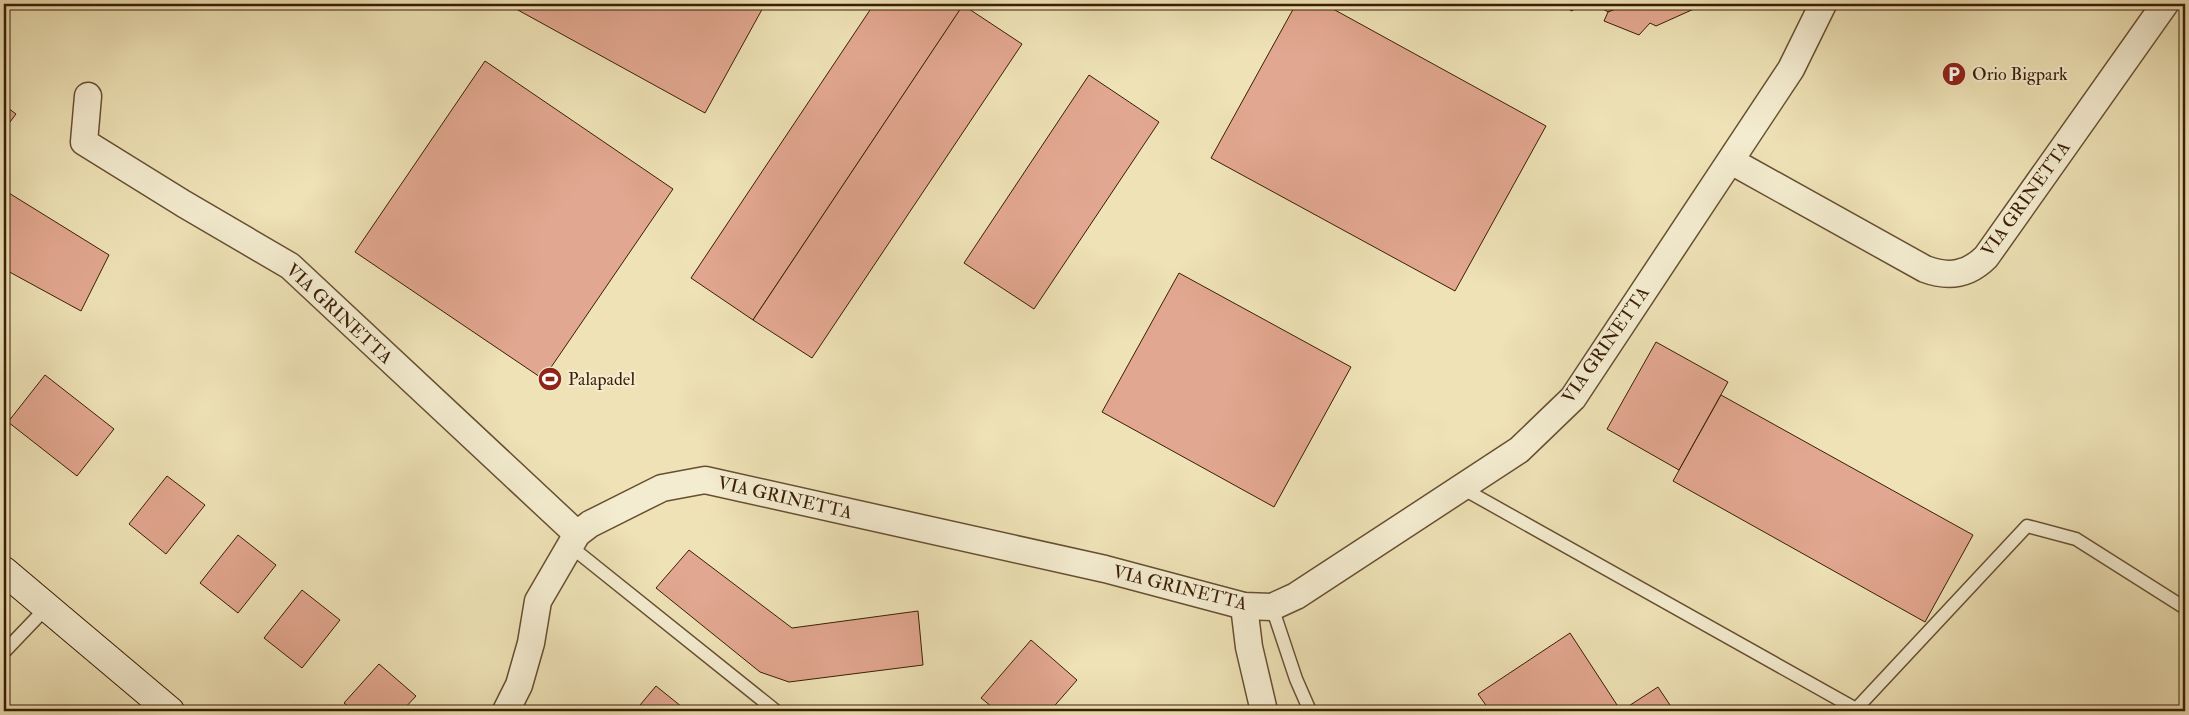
<svg xmlns="http://www.w3.org/2000/svg" width="2189" height="715" viewBox="0 0 2189 715" font-family="'IM FELL Double Pica',serif">
	<style>
		.building { fill: #e2a790; stroke: #3a1e05 }
		.lines { fill: none; stroke-linecap: round; stroke-linejoin: round }
		.service-casing { stroke: #674f31; stroke-width: 15 }
		.minor-casing { stroke: #674f31; stroke-width: 29 }
		.secondary-casing { stroke: #3a1e05; stroke-width: 30 }
		.service { stroke: #f4ecd0; stroke-width: 12 }
		.minor { stroke: #f4ecd0; stroke-width: 26 }
		.secondary { stroke: #f4ecd0; stroke-width: 28 }
		.labels { text-anchor: middle; dominant-baseline: central; stroke-width: 4; stroke-linejoin: round; paint-order: stroke }
		.poi-label { font-size: 18px; fill: #3a1e05; stroke: #f4ecd0; text-anchor: start }
		.street-label { font-size: 18px; fill: #3a1e05; stroke: #f4ecd0 }
	</style>
	<rect width="100%" height="100%" fill="#eee2b6"/>
	<filter id="stains"><feTurbulence type="fractalNoise" baseFrequency=".004" numOctaves="4"/><feColorMatrix values="0 0 0 0 .2 0 0 0 0 .09 0 0 0 0 .02 0 0 0 .5 -.17"/></filter>
	<radialGradient id="worn" r=".72"><stop offset=".6" stop-color="#630" stop-opacity="0"/><stop offset="1" stop-color="#630" stop-opacity=".3"/></radialGradient>
	<!-- building -->
	<g class="building">
		<path d="M507,4H765L705,113Z"/>
		<path d="M874,4H964L753,320L691,278Z"/>
		<path d="M1296,4H1324L1546,126L1455,291L1211,158Z"/>
		<path d="M1568,4H1587L1571,11Z"/>
		<path d="M1595,4H1628L1608,12Z"/>
		<path d="M1628,4H1705L1656,26L1650,23L1639,35L1604,21L1608,12Z"/>
		<path d="M963,5L1022,44L812,358L753,320Z"/>
		<path d="M485,61L673,189L543,379L355,252Z"/>
		<path d="M1089,75L1159,122L1034,309L964,263Z"/>
		<path d="M4,105L16,114L4,130Z"/>
		<path d="M4,190L109,255L81,311L4,269Z"/>
		<path d="M1179,273L1351,367L1274,507L1102,412Z"/>
		<path d="M1656,342L1728,382L1679,470L1607,429Z"/>
		<path d="M45,375L114,429L77,476L8,422Z"/>
		<path d="M1721,395L1973,535L1925,622L1673,481Z"/>
		<path d="M167,476L205,505L166,554L129,524Z"/>
		<path d="M238,535L276,565L238,613L200,583Z"/>
		<path d="M689,550L792,628L918,611L923,665L789,682L760,672L656,588Z"/>
		<path d="M302,590L340,620L302,668L264,638Z"/>
		<path d="M1570,633L1621,711H1490L1478,694Z"/>
		<path d="M1031,640L1077,680L1050,711H997L981,698Z"/>
		<path d="M379,664L416,696L402,711H354L344,703Z"/>
		<path d="M656,686L687,711H635Z"/>
		<path d="M1658,687L1674,711H1621Z"/>
	</g>
	<g class="lines">
		<!-- service casing -->
		<g class="service-casing">
			<g id="service">
				<path d="M1460,487L1856,709L2027,526L2076,539L2185,608"/>
				<path d="M570,546L776,711"/>
				<path d="M1272,607L1296,679L1310,711"/>
				<path d="M4,652L47,607"/>
			</g>
		</g>
		<!-- minor casing -->
		<g class="minor-casing">
			<g id="minor">
				<path d="M88,96L84,142L184,204L290,266L577,534"/>
				<path d="M1731,161L1925,269C1949,278 1968,275 1986,257L2165,4"/>
				<path d="M1244,606L1249,647L1264,711"/>
				<path d="M506,711L519,685L531,643L538,601L577,534L590,524L662,488L705,480L1105,569L1244,606L1272,607L1296,596L1519,450L1573,398L1791,69L1823,4"/>
			</g>
		</g>
		<!-- secondary casing -->
		<g class="secondary-casing">
			<path id="secondary" d="M4,571L170,711"/>
		</g>
		<!-- service -->
		<use href="#service" class="service"/>
		<!-- minor -->
		<use href="#minor" class="minor"/>
		<!-- secondary -->
		<use href="#secondary" class="secondary"/>
	</g>
	<!-- icons -->
	<defs>
		<g id="parking-disc" transform="scale(1.25)"><circle r="9.5" fill="#8f2418" stroke="#f4ecd0"/><path d="M-3.5-5.5H1a3.5 3.5 0 0 1 0 7H-1V5.5H-3.5ZM-1-3.4V-.6H.8a1.4 1.4 0 0 0 0-2.8Z" fill="#fff"/></g>
		<g id="stadium-disc" transform="scale(1.25)"><circle r="9.5" fill="#8f2418" stroke="#f4ecd0"/><path d="M0-5a6.5 5 0 1 0 0 10a6.5 5 0 1 0 0-10ZM-3.5-1.8h7v3.6h-7Z" fill="#fff"/></g>
	</defs>
	<g fill-rule="evenodd">
		<use href="#parking-disc" x="1954" y="74"/>
		<use href="#stadium-disc" x="550" y="379"/>
	</g>
	<g class="labels">
		<!-- poi labels -->
		<g class="poi-label">
			<text x="1972" y="74">Orio Bigpark</text>
			<text x="568" y="379">Palapadel</text>
		</g>
		<!-- street labels -->
		<g class="street-label">
			<text transform="translate(2026 199) rotate(-54)">VIA GRINETTA</text>
			<text transform="translate(339 314) rotate(43)">VIA GRINETTA</text>
			<text transform="translate(1606 345) rotate(-55)">VIA GRINETTA</text>
			<text transform="translate(785 498) rotate(13)">VIA GRINETTA</text>
			<text transform="translate(1180 588) rotate(14)">VIA GRINETTA</text>
		</g>
	</g>
	<!-- margin -->
	<rect width="2189" height="715" fill="none" stroke="#eee2b6" stroke-width="20"/>
	<rect x="5" y="5" width="2179" height="705" fill="none" stroke="#3a1e05" stroke-width="2.5"/>
	<rect x="10" y="10" width="2169" height="695" fill="none" stroke="#3a1e05"/>
	<rect width="100%" height="100%" filter="url(#stains)"/>
	<rect width="100%" height="100%" fill="url(#worn)"/>
</svg>
